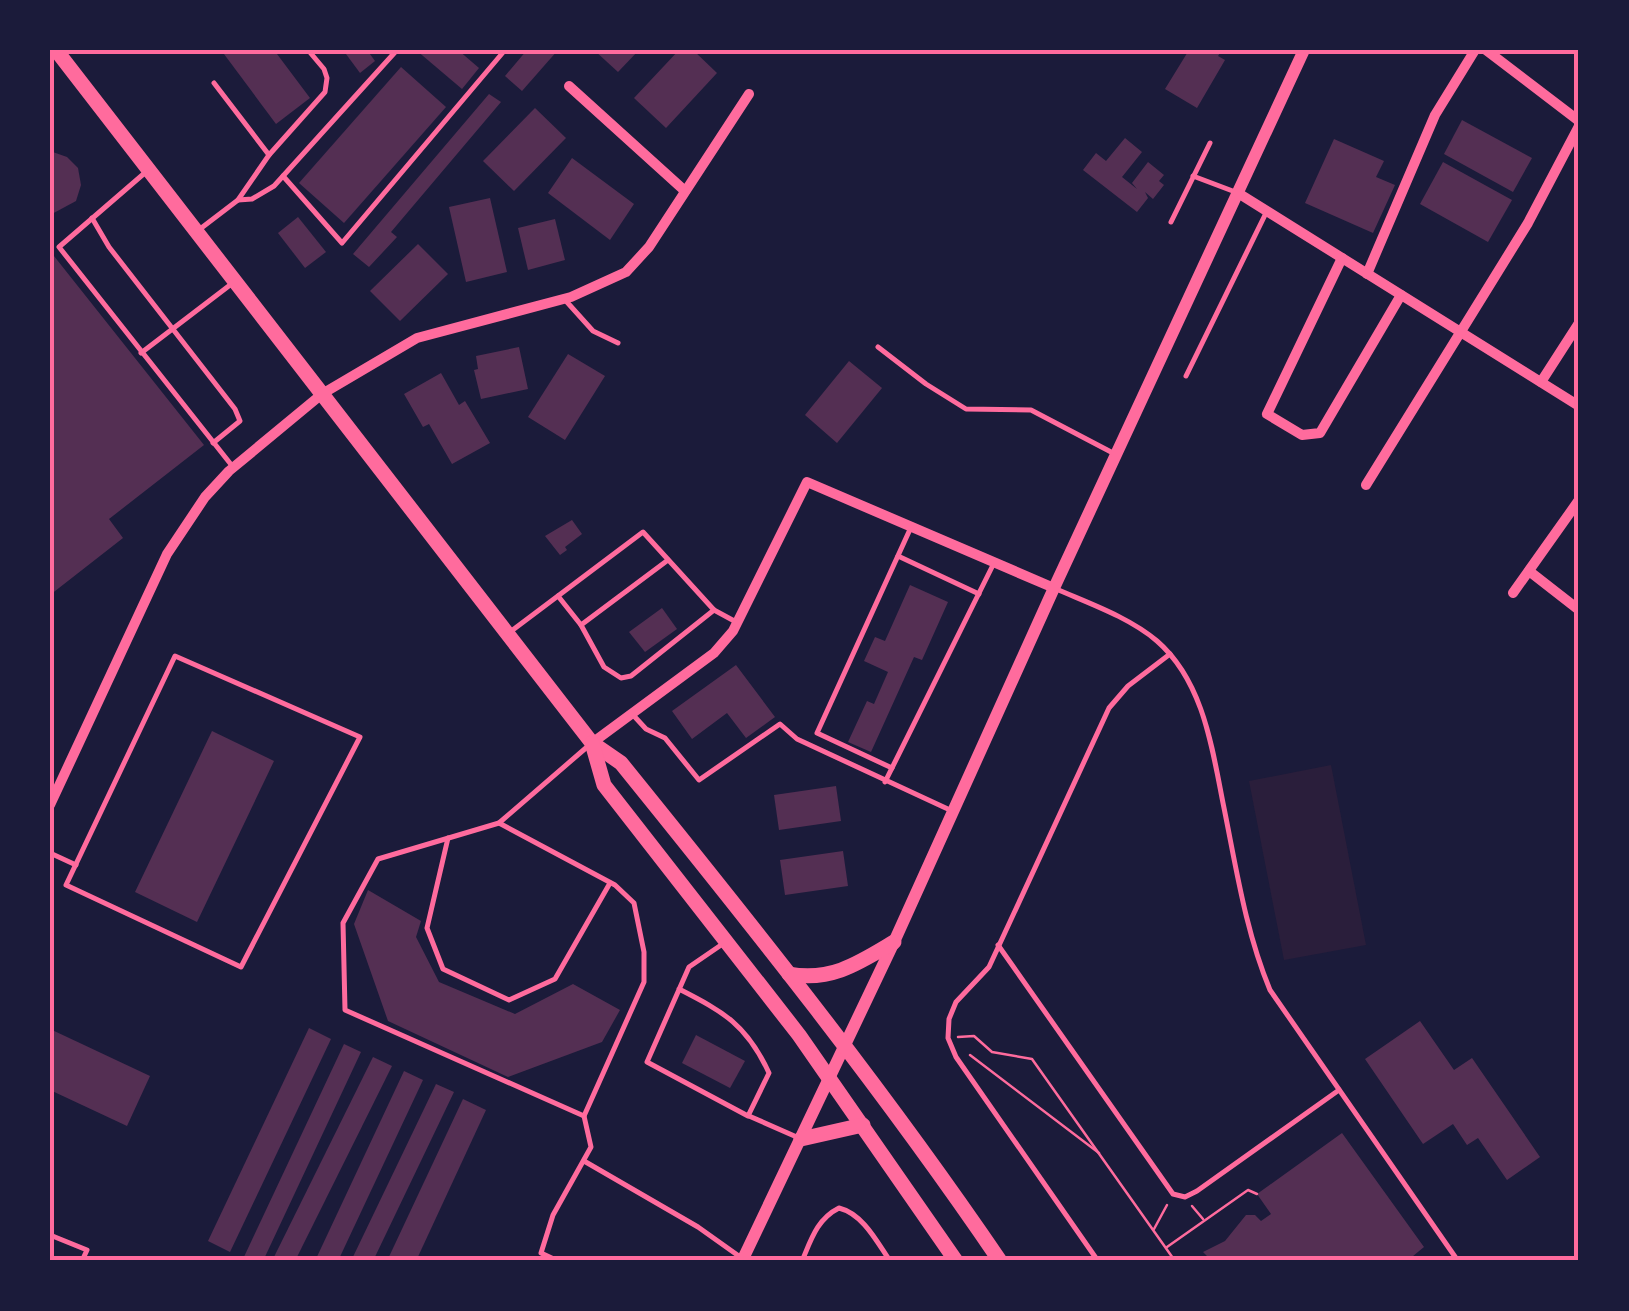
<svg xmlns="http://www.w3.org/2000/svg" width="1629" height="1311" viewBox="0 0 1629 1311" font-family="'Varela Round',sans-serif">
	<style>
		.green { fill: #2a1e3b }
		.building { fill: #542f53 }
		.lines { fill: none; stroke-linecap: round; stroke-linejoin: round }
		.path { stroke: #ff6b9d; stroke-width: 2.5 }
		.service { stroke: #ff6b9d; stroke-width: 5 }
		.minor { stroke: #ff6b9d; stroke-width: 10 }
		.tertiary { stroke: #ff6b9d; stroke-width: 12 }
		.primary { stroke: #ff6b9d; stroke-width: 15 }
		.neatline { fill: none; stroke: #ff6b9d; stroke-width: 4 }
	</style>
	<rect width="100%" height="100%" fill="#1b1b3a"/>
	<!-- green -->
	<path class="green" d="M1331,765L1366,945L1284,960L1249,781Z"/>
	<!-- building -->
	<g class="building">
		<path d="M221,50H274L310,98L276,124Z"/>
		<path d="M343,50H367L375,61L360,73Z"/>
		<path d="M416,50H458L479,68L462,89Z"/>
		<path d="M527,50H558L522,91L505,76Z"/>
		<path d="M594,50H639L618,72Z"/>
		<path d="M679,50H693L717,73L666,128L634,98Z"/>
		<path d="M1189,50H1222L1218,56L1225,60L1197,108L1165,89Z"/>
		<path d="M401,67L446,107L344,223L299,183Z"/>
		<path d="M489,94L501,102L391,232L397,237L369,267L353,254Z"/>
		<path d="M535,108L566,138L514,191L483,161Z"/>
		<path d="M1462,120L1532,158L1513,192L1444,154Z"/>
		<path d="M1125,138L1142,152L1122,177L1137,189L1132,183L1148,162L1164,175L1159,181L1164,185L1153,199L1145,192L1148,198L1137,212L1083,170L1096,153L1106,161Z"/>
		<path d="M1334,139L1384,161L1376,177L1395,185L1373,233L1305,203Z"/>
		<path d="M50,151L67,157L78,168L81,185L76,201L50,215Z"/>
		<path d="M572,158L634,204L610,240L548,193Z"/>
		<path d="M1443,162L1512,200L1488,242L1420,204Z"/>
		<path d="M490,198L507,272L466,282L449,207Z"/>
		<path d="M298,217L326,252L305,268L278,233Z"/>
		<path d="M555,219L565,260L528,270L518,228Z"/>
		<path d="M418,244L448,274L400,321L370,291Z"/>
		<path d="M50,251L204,445L109,519L123,538L50,595Z"/>
		<path d="M519,347L528,389L481,399L474,370L478,369L476,356Z"/>
		<path d="M568,354L605,376L565,440L528,417Z"/>
		<path d="M849,361L882,388L837,443L805,415Z"/>
		<path d="M441,373L459,405L465,401L490,443L452,464L429,424L423,427L404,394Z"/>
		<path d="M572,520L582,534L565,547L567,550L560,555L545,536Z"/>
		<path d="M910,585L948,602L922,660L914,657L871,752L848,742L867,701L874,704L888,672L864,661L875,637L885,641Z"/>
		<path d="M662,608L677,629L645,652L629,632Z"/>
		<path d="M736,665L775,717L746,738L727,713L692,739L672,711Z"/>
		<path d="M212,731L274,761L197,922L135,892Z"/>
		<path d="M836,786L841,821L779,830L774,795Z"/>
		<path d="M843,851L848,886L785,895L780,860Z"/>
		<path d="M368,890L421,921L416,937L439,982L515,1014L573,984L620,1010L602,1042L508,1077L388,1021L354,924Z"/>
		<path d="M1420,1021L1454,1070L1472,1058L1540,1157L1507,1180L1478,1138L1467,1145L1453,1124L1423,1144L1365,1059Z"/>
		<path d="M309,1028L331,1039L230,1252L208,1241Z"/>
		<path d="M50,1029L150,1076L127,1126L50,1090Z"/>
		<path d="M696,1035L745,1061L730,1088L682,1063Z"/>
		<path d="M344,1044L361,1052L263,1261H247L243,1259Z"/>
		<path d="M373,1057L392,1066L295,1261H272Z"/>
		<path d="M404,1071L423,1080L338,1261H315Z"/>
		<path d="M436,1084L454,1092L373,1261H351Z"/>
		<path d="M463,1099L486,1110L416,1261H387Z"/>
		<path d="M1342,1133L1424,1247L1407,1261H1206L1209,1258L1203,1252L1225,1241L1246,1215H1255L1261,1221L1271,1214L1257,1194Z"/>
	</g>
	<g class="lines">
		<!-- path -->
		<g class="path">
			<path d="M958,1037L974,1036L992,1052L1032,1059L1175,1261"/>
			<path d="M970,1055L1099,1153"/>
			<path d="M1192,1206L1203,1219"/>
			<path d="M1154,1229L1167,1205"/>
			<path d="M1167,1247L1248,1190L1257,1194"/>
		</g>
		<!-- service -->
		<g class="service">
			<path d="M214,83L269,155"/>
			<path d="M147,171L59,247L233,467"/>
			<path d="M283,176L342,243L505,50"/>
			<path d="M1193,176L1238,193"/>
			<path d="M238,200L252,199L274,186L397,50"/>
			<path d="M92,218L109,247L235,409L240,421L213,443"/>
			<path d="M1171,222L1210,143"/>
			<path d="M200,229L238,200L269,155L325,92L327,78L324,69L308,50"/>
			<path d="M566,301L593,331L618,343"/>
			<path d="M878,347L926,384L966,409L1031,410L1113,453"/>
			<path d="M141,353L234,282"/>
			<path d="M1186,376L1266,213"/>
			<path d="M898,556L979,594"/>
			<path d="M1054,588C1088,603 1129,617 1157,641C1203,681 1212,747 1223,803C1236,866 1245,930 1270,990L1458,1261"/>
			<path d="M558,596L581,625L668,560"/>
			<path d="M581,625L604,667L621,678L631,676L714,610"/>
			<path d="M510,632L643,532L714,610L738,623"/>
			<path d="M175,656L360,737L241,967L66,885Z"/>
			<path d="M634,716L646,729L665,738L699,780L780,724L797,739L950,810"/>
			<path d="M892,768L817,733L912,525"/>
			<path d="M885,782L993,565"/>
			<path d="M499,823L615,885L634,903L644,952V982L584,1116"/>
			<path d="M448,838L427,928L443,969L509,1000L555,979L610,883"/>
			<path d="M50,853L76,865"/>
			<path d="M998,945L1173,1194L1185,1197L1197,1191L1339,1090"/>
			<path d="M679,989C724,1012 747,1025 769,1073L748,1116L647,1062L689,967L724,943"/>
			<path d="M749,1116L799,1138"/>
			<path d="M584,1161L698,1227L743,1259"/>
			<path d="M50,1235L87,1250L82,1261"/>
			<path d="M558,1261L541,1253L553,1215L591,1147L584,1116L345,1010L343,923L378,859L499,823L587,747"/>
			<path d="M802,1261C811,1240 817,1219 839,1208C863,1214 877,1242 890,1261"/>
			<path d="M1098,1261L956,1057L948,1038L949,1019L956,1002L989,967L1109,708L1128,686L1170,654"/>
		</g>
		<!-- minor -->
		<g class="minor">
			<path d="M1486,50L1579,121"/>
			<path d="M569,86L685,191"/>
			<path d="M1238,193L1579,406"/>
			<path d="M1342,258L1267,414L1302,435L1320,433L1401,295"/>
			<path d="M1367,274L1435,115L1475,50"/>
			<path d="M1541,382L1579,323"/>
			<path d="M1366,485L1528,223L1579,126"/>
			<path d="M1529,571L1579,610"/>
			<path d="M1513,593L1579,500"/>
			<path d="M592,743L714,653L733,631L807,482L1054,588"/>
			<path d="M50,805L167,554L205,497L229,471L322,394L417,338L571,297L626,272L649,247L749,94"/>
		</g>
		<!-- tertiary -->
		<path class="tertiary" d="M742,1261L894,942L1054,588L1304,50"/>
		<!-- primary -->
		<g class="primary">
			<path d="M56,50L592,743L621,763C752,925 883,1089 1000,1261"/>
			<path d="M592,743L604,785L799,1035L956,1261"/>
			<path d="M789,974C831,982 859,963 894,942"/>
			<path d="M801,1139L863,1125"/>
		</g>
	</g>
	<!-- border -->
	<rect width="1629" height="1311" fill="none" stroke="#1b1b3a" stroke-width="105"/>
	<rect x="52" y="52" width="1524" height="1206" class="neatline"/>
</svg>
